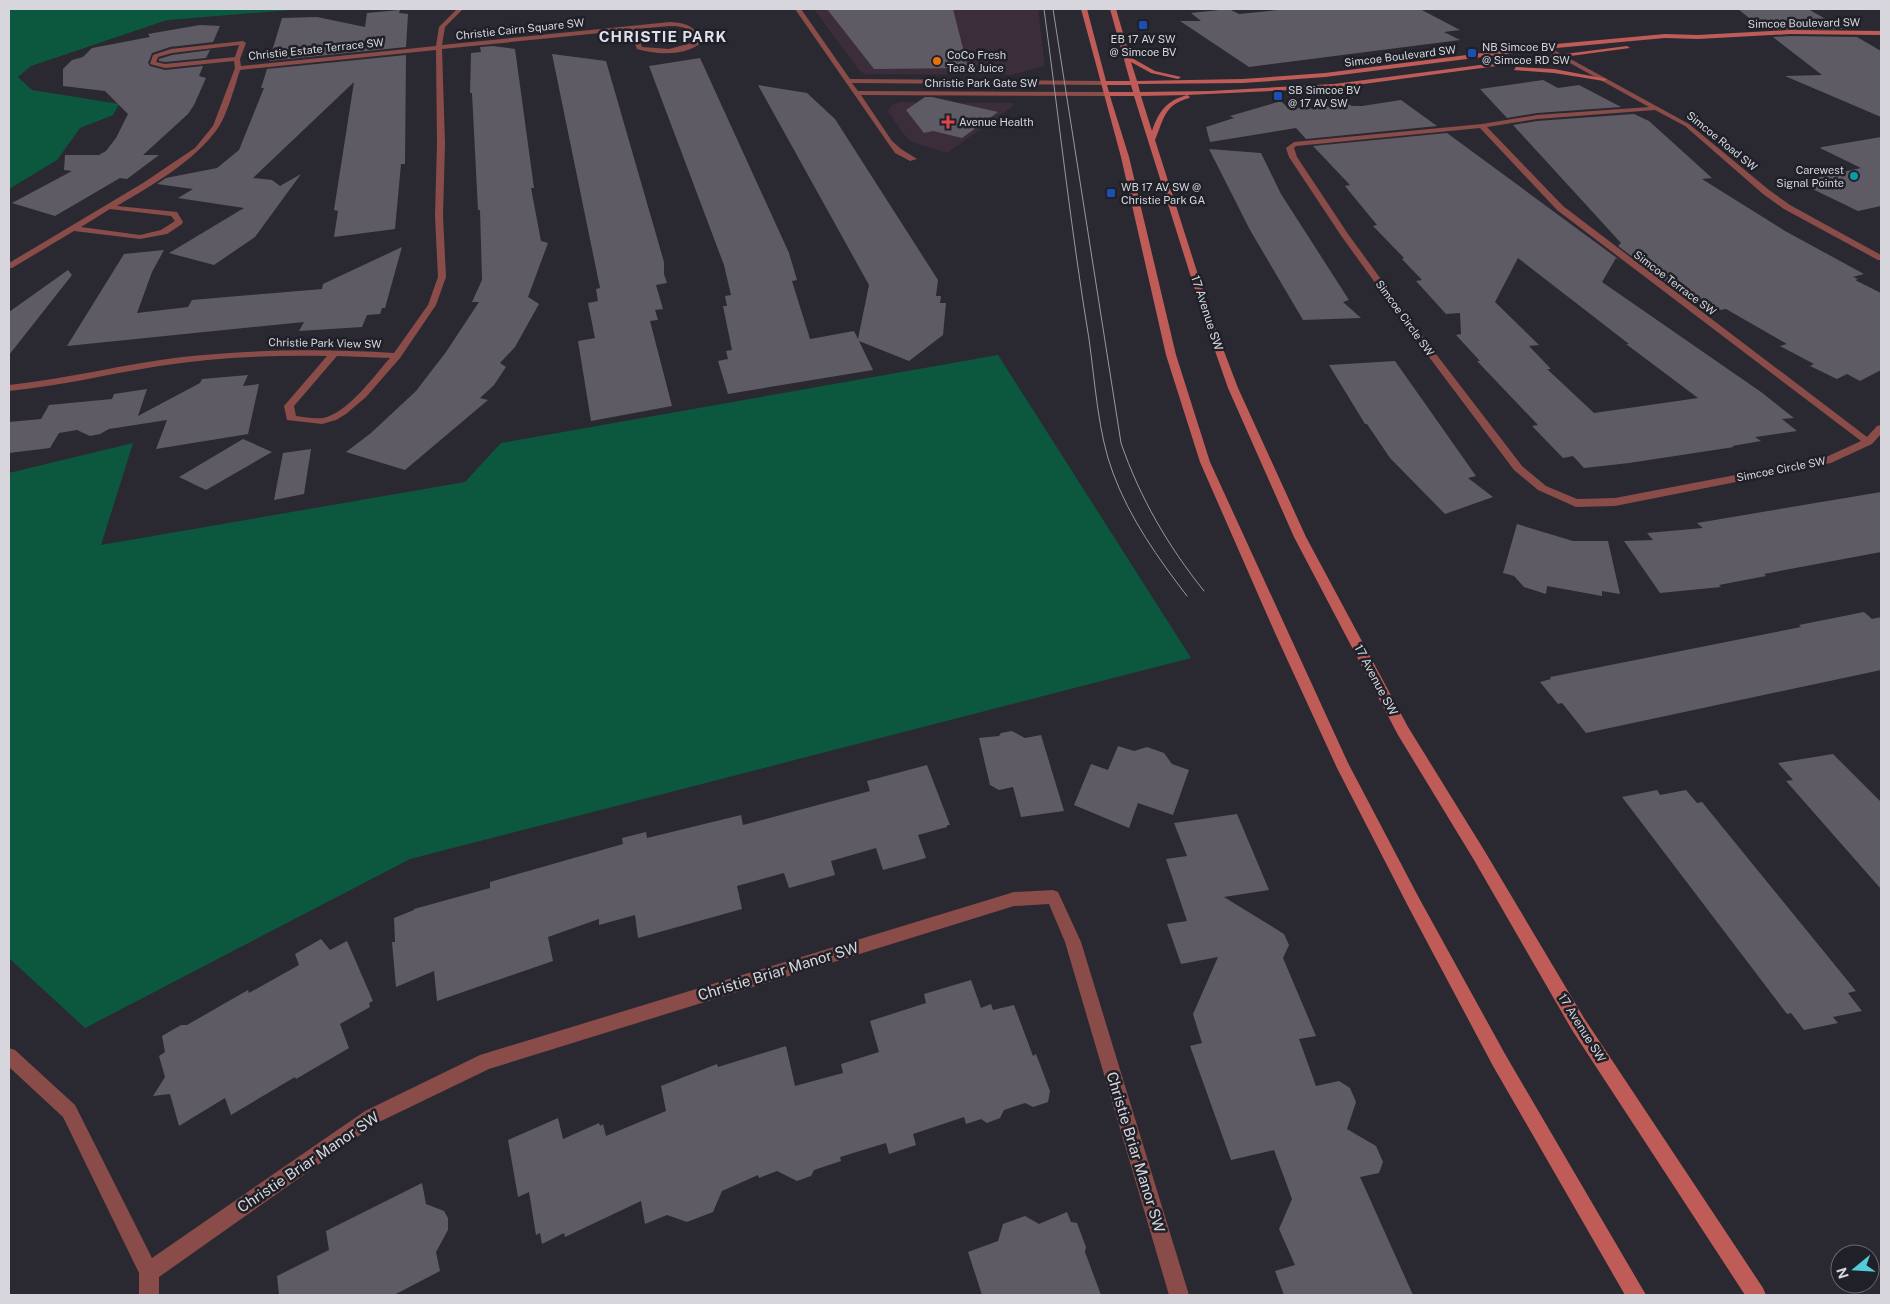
<svg xmlns="http://www.w3.org/2000/svg" width="1890" height="1304" viewBox="0 0 1890 1304" font-family="'Public Sans',sans-serif">
	<style>
		.commercial { fill: #3b2d39 }
		.green { fill: #0c583f }
		.building { fill: #5e5b65; fill-rule: evenodd }
		.lines { fill: none; stroke-linecap: round; stroke-linejoin: round }
		.street { fill: #8a4c48; fill-rule: evenodd }
		.secondary { fill: #bf5c57; fill-rule: evenodd }
		.tram { stroke: #99989f; stroke-width: 1 }
		.transit-dot { fill: #1a4fb4; stroke: #202028; stroke-width: 2 }
		.food-dot { fill: #e8710a; stroke: #202028; stroke-width: 2 }
		.health-dot { fill: #e0444e; stroke: #202028; stroke-width: 2 }
		.culture-dot { fill: #0f9aa8; stroke: #202028; stroke-width: 2 }
		.labels { text-anchor: middle; dominant-baseline: central; stroke-width: 5; stroke-linejoin: round; paint-order: stroke }
		.far-street-label { font-size: 11px; fill: #d6d6dc; stroke: #202028 }
		.far-poi-label { font-size: 11px; fill: #d6d6dc; stroke: #202028; text-anchor: start }
		.street-label { font-size: 12px; fill: #d6d6dc; stroke: #202028 }
		.far-district-label { font-size: 15px; font-weight: bold; letter-spacing: 1px; fill: #e1e1ed; stroke: #202028 }
		.near-street-label { font-size: 15px; fill: #d6d6dc; stroke: #202028 }
	</style>
	<rect width="100%" height="100%" fill="#2a2932"/>
	<!-- commercial -->
	<g class="commercial">
		<path d="M814,9H1038L1045,66L1011,75L864,74L858,69Z"/>
		<path d="M900,102L1014,103L1012,107L947,153L912,142L904,135L888,111L892,105Z"/>
	</g>
	<!-- green -->
	<g class="green">
		<path d="M9,9H304L167,20L31,66L18,77L32,90L119,104L113,115L80,128L57,160L9,189Z"/>
		<path d="M998,355L1191,658L410,859L85,1028L9,958V473L133,443L101,545L465,482L501,443Z"/>
	</g>
	<!-- building -->
	<g class="building">
		<path d="M827,9H953L968,68L874,69Z"/>
		<path d="M1229,9L1239,14L1288,9H1420L1460,30L1444,32L1460,40L1249,67L1180,21H1201L1191,13Z"/>
		<path d="M1738,9H1808L1843,29L1764,30Z"/>
		<path d="M400,10L399,13L408,14L406,47L269,61L282,18L317,17L365,27L367,13Z"/>
		<path d="M200,25L220,26L213,42L170,47L152,53L148,63L150,66L165,70L203,66L199,76L206,78L194,105L188,114L143,155H159L127,179L120,178L55,216L12,203L72,171L64,170L65,155H99L106,151L116,138L128,114L105,91L63,86V69L72,60L83,57L92,48L150,37L148,34Z"/>
		<path d="M1790,36L1857,37L1881,51V117L1785,76L1822,75L1773,37Z"/>
		<path d="M493,46L515,49L534,188H531L541,241L548,243L528,297L539,304L515,347L500,363L506,367L494,385L480,398L488,400L405,470L346,452L371,433L416,391L446,352L479,302H472L482,280L480,210H478L472,93H470L471,53L481,52L480,47Z"/>
		<path d="M210,50L206,58L165,62L159,61V59L172,55Z"/>
		<path d="M552,54L606,61L664,262V274L667,283L656,285L663,309L655,310L658,320L650,321L672,406L591,421L578,341L595,338L588,303L598,301L596,289L600,288Z"/>
		<path d="M406,55L405,164H401L395,229L334,237L338,211L334,210L354,82L253,178L272,180L280,186L301,174L255,237L214,265L169,253L244,208L178,198L193,189L157,184L166,178L217,168L239,150L264,88H261L267,69Z"/>
		<path d="M700,58L789,253L797,280L792,281L810,339L854,331L858,339L869,285L758,85L807,93L835,119L938,280L936,296H941L940,303H946L943,335L909,361L859,341L873,370L728,394L718,361L728,359L726,351L732,350L723,306H727L725,296L731,295L724,265L649,66Z"/>
		<path d="M1543,80L1558,88L1579,85L1621,107L1537,113L1507,118L1480,89Z"/>
		<path d="M925,97H932L998,112L962,138L933,131L924,133L906,110Z"/>
		<path d="M1401,100L1437,126L1306,139L1296,128L1210,142L1206,127L1234,118L1230,116L1281,101L1286,106L1306,109L1348,104L1352,106H1362Z"/>
		<path d="M1634,114L1649,121L1712,178L1702,179L1785,231L1864,274L1853,277L1858,279L1855,280L1881,293V370L1860,381L1847,374L1837,379L1810,366L1814,364L1780,346L1787,344L1726,309L1714,311L1680,292L1618,246L1621,243L1513,125L1537,121Z"/>
		<path d="M1447,133L1621,261L1616,258L1602,282L1761,392L1794,418L1782,419L1797,431L1755,437L1761,441L1732,446L1734,447L1629,463L1584,468L1573,456L1563,458L1532,426L1538,425L1477,361H1480L1456,335L1461,334L1460,313L1446,314L1416,281L1422,280L1402,259L1404,258L1373,226L1377,225L1345,186L1350,185L1313,146ZM1518,258L1629,344H1626L1698,398L1594,413L1547,369H1551L1529,346L1539,345L1495,302Z"/>
		<path d="M1881,137V206L1858,211L1798,182L1861,168L1820,148L1822,147Z"/>
		<path d="M1209,149L1261,153L1281,194L1349,300L1343,302L1361,318L1303,320L1250,230Z"/>
		<path d="M402,247L385,308H382L380,314L367,315L362,327L299,331L304,322L67,346L124,254L164,250L152,272L137,313L188,307L192,300L322,289L323,284Z"/>
		<path d="M68,270L72,275L9,355V312Z"/>
		<path d="M1395,361L1476,476L1468,478L1493,497L1445,514L1390,458L1367,424H1365L1329,365Z"/>
		<path d="M248,375L243,386L259,384L248,434L156,449L167,420L109,429L100,434L90,436L77,430L59,433L50,448L9,453V422L41,419L49,405L112,399L114,394L147,389L138,416L200,383L202,379Z"/>
		<path d="M243,439L272,452L206,490L179,477Z"/>
		<path d="M311,449L304,494L274,500L283,453Z"/>
		<path d="M1881,492V552L1764,574L1766,576L1719,585L1721,587L1660,593L1624,541L1653,540L1647,533L1703,528L1697,523Z"/>
		<path d="M1517,524L1573,541H1608L1620,594L1602,591V596L1547,586L1546,594L1524,587L1514,576L1503,573Z"/>
		<path d="M1864,612L1872,619L1881,617V670L1586,733L1562,703L1558,704L1540,682L1551,679L1550,677L1801,627L1799,625Z"/>
		<path d="M1012,731L1025,738L1041,735L1064,811L1021,817L1013,787L999,790L990,785L979,738L999,736L1001,733Z"/>
		<path d="M1118,746L1134,751L1147,747L1164,753L1172,764L1189,770L1173,815L1138,803L1129,828L1074,805L1091,764L1108,770Z"/>
		<path d="M1833,754L1881,802V889L1786,781L1793,780L1778,763Z"/>
		<path d="M927,765L950,825H947V827L918,835L926,858L883,870L876,848L831,861L835,875L789,888L784,873L737,886L742,909L638,938L635,915L599,925V919L548,937L553,961L437,1001L434,971L396,987L392,942H395L394,918L414,910V909L490,888V882L623,844L622,838L646,832L647,838L741,815L743,825L870,791L867,781Z"/>
		<path d="M1657,790L1660,795L1686,790L1697,803L1702,802L1856,991L1848,993L1862,1011L1833,1017L1838,1023L1804,1030L1791,1013L1787,1014L1622,797Z"/>
		<path d="M1237,814L1269,890L1224,897L1284,934L1289,945L1283,958L1316,1036L1299,1039L1316,1086L1339,1081L1350,1088L1356,1102L1347,1129L1376,1146L1383,1162L1379,1173L1360,1177L1413,1295H1284L1275,1271L1295,1265L1279,1229L1292,1199L1274,1150L1231,1160L1190,1046L1202,1043L1193,1014L1218,957L1181,964L1167,924L1187,921L1166,859L1187,856L1174,823Z"/>
		<path d="M321,939L330,950L347,941L373,1001L369,1003L370,1007L340,1024L349,1048L296,1079L295,1077L231,1115L225,1098L179,1126L170,1094L153,1096L165,1077L159,1056L165,1052L162,1036L181,1025H187L248,990L249,993L299,965L295,954Z"/>
		<path d="M971,980L981,1008L991,1004L993,1010L1014,1005L1033,1056L1036,1054L1050,1091L1048,1102L1033,1107L1025,1103L1004,1110L1000,1118L987,1123L981,1119L966,1124L964,1117L913,1134L916,1145L889,1154L886,1143L840,1157L841,1161L814,1170L811,1176L797,1181L777,1171L759,1178L758,1175L722,1191L713,1212L687,1222L667,1215L645,1224L641,1201L565,1237L564,1233L542,1244L540,1233L536,1235L529,1192L518,1197L508,1140L558,1118L563,1139L599,1123L600,1126L603,1124L606,1136L666,1111L661,1086L717,1064L718,1067L786,1046L795,1086L843,1073L841,1064L879,1052L870,1021L926,1003L924,994Z"/>
		<path d="M422,1183L426,1204L444,1211L448,1218V1230L436,1252L440,1271L394,1295H279L277,1276L329,1250L326,1231Z"/>
		<path d="M1067,1212L1071,1222L1077,1223L1086,1247L1085,1252L1101,1295H982L968,1252L998,1241L1003,1224L1025,1216L1039,1224Z"/>
	</g>
	<g class="lines">
		<!-- street -->
		<g class="street">
			<path d="M457,9H463L445,27L442,45L670,22C686,23 697,26 701,43C684,56 657,55 637,49L630,30L442,49L445,143L443,216L446,277L436,305L400,358L366,397L346,414L336,420L322,424L287,420L284,406L327,356C271,355 215,357 159,366C109,374 60,386 9,391V385C67,379 124,364 182,357C253,349 324,349 394,353L428,305L438,277L435,216L437,143L436,50L240,70C235,86 227,115 218,128C194,162 152,185 117,206L177,212L183,222L182,224L167,234L140,239L74,231L12,268H9V263L143,183L195,148L213,126L235,68L234,61L165,68L150,64L153,55L171,49L243,41L246,43L240,59L241,66L436,46L439,27ZM670,26C683,26 691,28 695,42L669,49L642,47L635,29ZM239,45L235,57L165,64L156,62L158,57L172,53ZM110,209L171,216L175,221L161,230L140,235L81,227ZM337,356L390,358C374,376 348,413 323,418C314,419 304,417 296,416L294,406Z"/>
			<path d="M795,9H801L850,79L1103,81L1106,83L1103,85L852,83L858,91L1106,92L1109,94L1106,96L861,95L892,141L901,149L917,159L910,161L895,153L888,143Z"/>
			<path d="M1545,45L1689,124L1769,190L1790,205L1881,255V260H1878L1784,209L1763,194L1685,126L1655,110L1537,119L1487,127L1563,206L1867,437L1877,426L1881,425V434L1872,444L1831,463L1615,506L1576,507L1538,490L1514,470L1420,345L1342,237L1289,157L1286,148L1294,142L1482,124L1537,115L1649,107L1543,48ZM1480,128L1557,210L1861,441L1824,458L1615,498L1577,499L1546,486L1522,466L1426,341L1348,234L1297,157L1294,148L1296,146Z"/>
			<path d="M1053,890L1058,892L1081,942L1189,1295H1169L1065,942L1049,904L1014,906L489,1069L377,1123L159,1277V1295H139V1273L63,1117L9,1067V1048L15,1050L75,1105L152,1258L365,1111L480,1055L1014,892Z"/>
		</g>
		<!-- secondary -->
		<g class="secondary">
			<path d="M1081,9H1087L1106,81H1130L1110,9H1116L1130,57L1155,71L1181,77L1178,79L1151,73L1131,62L1137,81L1243,79L1325,73L1545,45L1665,34L1698,35L1790,30L1881,31V35L1790,34L1698,39L1665,38L1545,49L1325,77L1243,83L1138,84L1140,92L1210,91L1334,84L1627,46L1630,48L1334,88L1187,95L1190,97L1189,98C1164,105 1164,119 1155,140L1214,325L1238,388L1306,537L1408,727L1484,850L1584,1018L1763,1288L1766,1295H1745L1572,1030L1474,860L1398,735L1294,537L1228,388L1206,325L1134,96H1110L1129,157L1176,355L1210,462L1348,763L1419,898L1505,1054L1646,1295H1625L1493,1066L1409,908L1337,768L1275,633L1200,462L1166,355L1121,157ZM1107,85H1131L1133,92H1109ZM1187,95C1166,101 1159,111 1152,131L1141,96Z"/>
			<path d="M1516,67L1554,69L1607,79L1604,81L1554,73L1514,70Z"/>
		</g>
		<!-- tram -->
		<g class="tram">
			<path d="M1044,9C1059,119 1071,230 1089,339C1095,381 1098,434 1113,473C1130,519 1158,558 1187,596"/>
			<path d="M1053,9L1121,443C1140,498 1168,546 1204,591"/>
		</g>
	</g>
	<!-- markers -->
	<g class="transit-dot">
		<rect x="1138" y="20" width="10" height="10" rx="2.5"/>
		<rect x="1467" y="48" width="10" height="10" rx="2.5"/>
		<rect x="1273" y="91" width="10" height="10" rx="2.5"/>
		<rect x="1106" y="188" width="10" height="10" rx="2.5"/>
	</g>
	<circle class="food-dot" cx="937" cy="61" r="5"/>
	<path class="health-dot" d="M945.5 114.5h5v5h5v5h-5v5h-5v-5h-5v-5h5z"/>
	<circle class="culture-dot" cx="1854" cy="176" r="5"/>
	<g class="labels">
		<!-- far-street labels -->
		<g class="far-street-label">
			<text transform="translate(1804 23) rotate(-1)">Simcoe Boulevard SW</text>
			<text transform="translate(520 29) rotate(-6)">Christie Cairn Square SW</text>
			<text transform="translate(316 49) rotate(-6)">Christie Estate Terrace SW</text>
			<text transform="translate(1400 56) rotate(-7)">Simcoe Boulevard SW</text>
			<text x="981" y="83">Christie Park Gate SW</text>
			<text transform="translate(1722 141) rotate(39)">Simcoe Road SW</text>
			<text transform="translate(1675 283) rotate(37)">Simcoe Terrace SW</text>
			<text transform="translate(1405 318) rotate(54)">Simcoe Circle SW</text>
			<text transform="translate(325 343) rotate(1)">Christie Park View SW</text>
			<text transform="translate(1781 469) rotate(-11)">Simcoe Circle SW</text>
		</g>
		<!-- far-poi labels -->
		<g class="far-poi-label">
			<text x="1143" y="39" text-anchor="middle">EB 17 AV SW<tspan x="1143" dy="13">@ Simcoe BV</tspan></text>
			<text x="1482" y="47">NB Simcoe BV<tspan x="1482" dy="13">@ Simcoe RD SW</tspan></text>
			<text x="947" y="55">CoCo Fresh<tspan x="947" dy="13">Tea &amp; Juice</tspan></text>
			<text x="1288" y="90">SB Simcoe BV<tspan x="1288" dy="13">@ 17 AV SW</tspan></text>
			<text x="959" y="122">Avenue Health</text>
			<text x="1844" y="170" text-anchor="end">Carewest<tspan x="1844" dy="13">Signal Pointe</tspan></text>
			<text x="1121" y="187">WB 17 AV SW @<tspan x="1121" dy="13">Christie Park GA</tspan></text>
		</g>
		<!-- street labels -->
		<g class="street-label">
			<text transform="translate(1207 313) rotate(72)">17 Avenue SW</text>
			<text transform="translate(1376 680) rotate(62)">17 Avenue SW</text>
			<text transform="translate(1582 1028) rotate(58)">17 Avenue SW</text>
		</g>
		<!-- far-district labels -->
		<g class="far-district-label">
			<text x="663" y="36">CHRISTIE PARK</text>
		</g>
		<!-- near-street labels -->
		<g class="near-street-label">
			<text transform="translate(778 971) rotate(-17)">Christie Briar Manor SW</text>
			<text transform="translate(1136 1152) rotate(73)">Christie Briar Manor SW</text>
			<text transform="translate(308 1162) rotate(-34)">Christie Briar Manor SW</text>
		</g>
	</g>
	<!-- border -->
	<rect width="1890" height="1304" fill="none" stroke="#d6d6dc" stroke-width="20"/>
	<!-- north arrow -->
	<g transform="translate(1855 1269) rotate(252)"><circle r="24" fill="#202028" stroke="#696970"/>
	<path d="M0-4L9 19L0 12L-9 19Z" fill="#52ccd6"/>
	<text y="-8" font-size="14" font-weight="bold" text-anchor="middle" fill="#d6d6dc">N</text>
	</g>
</svg>
